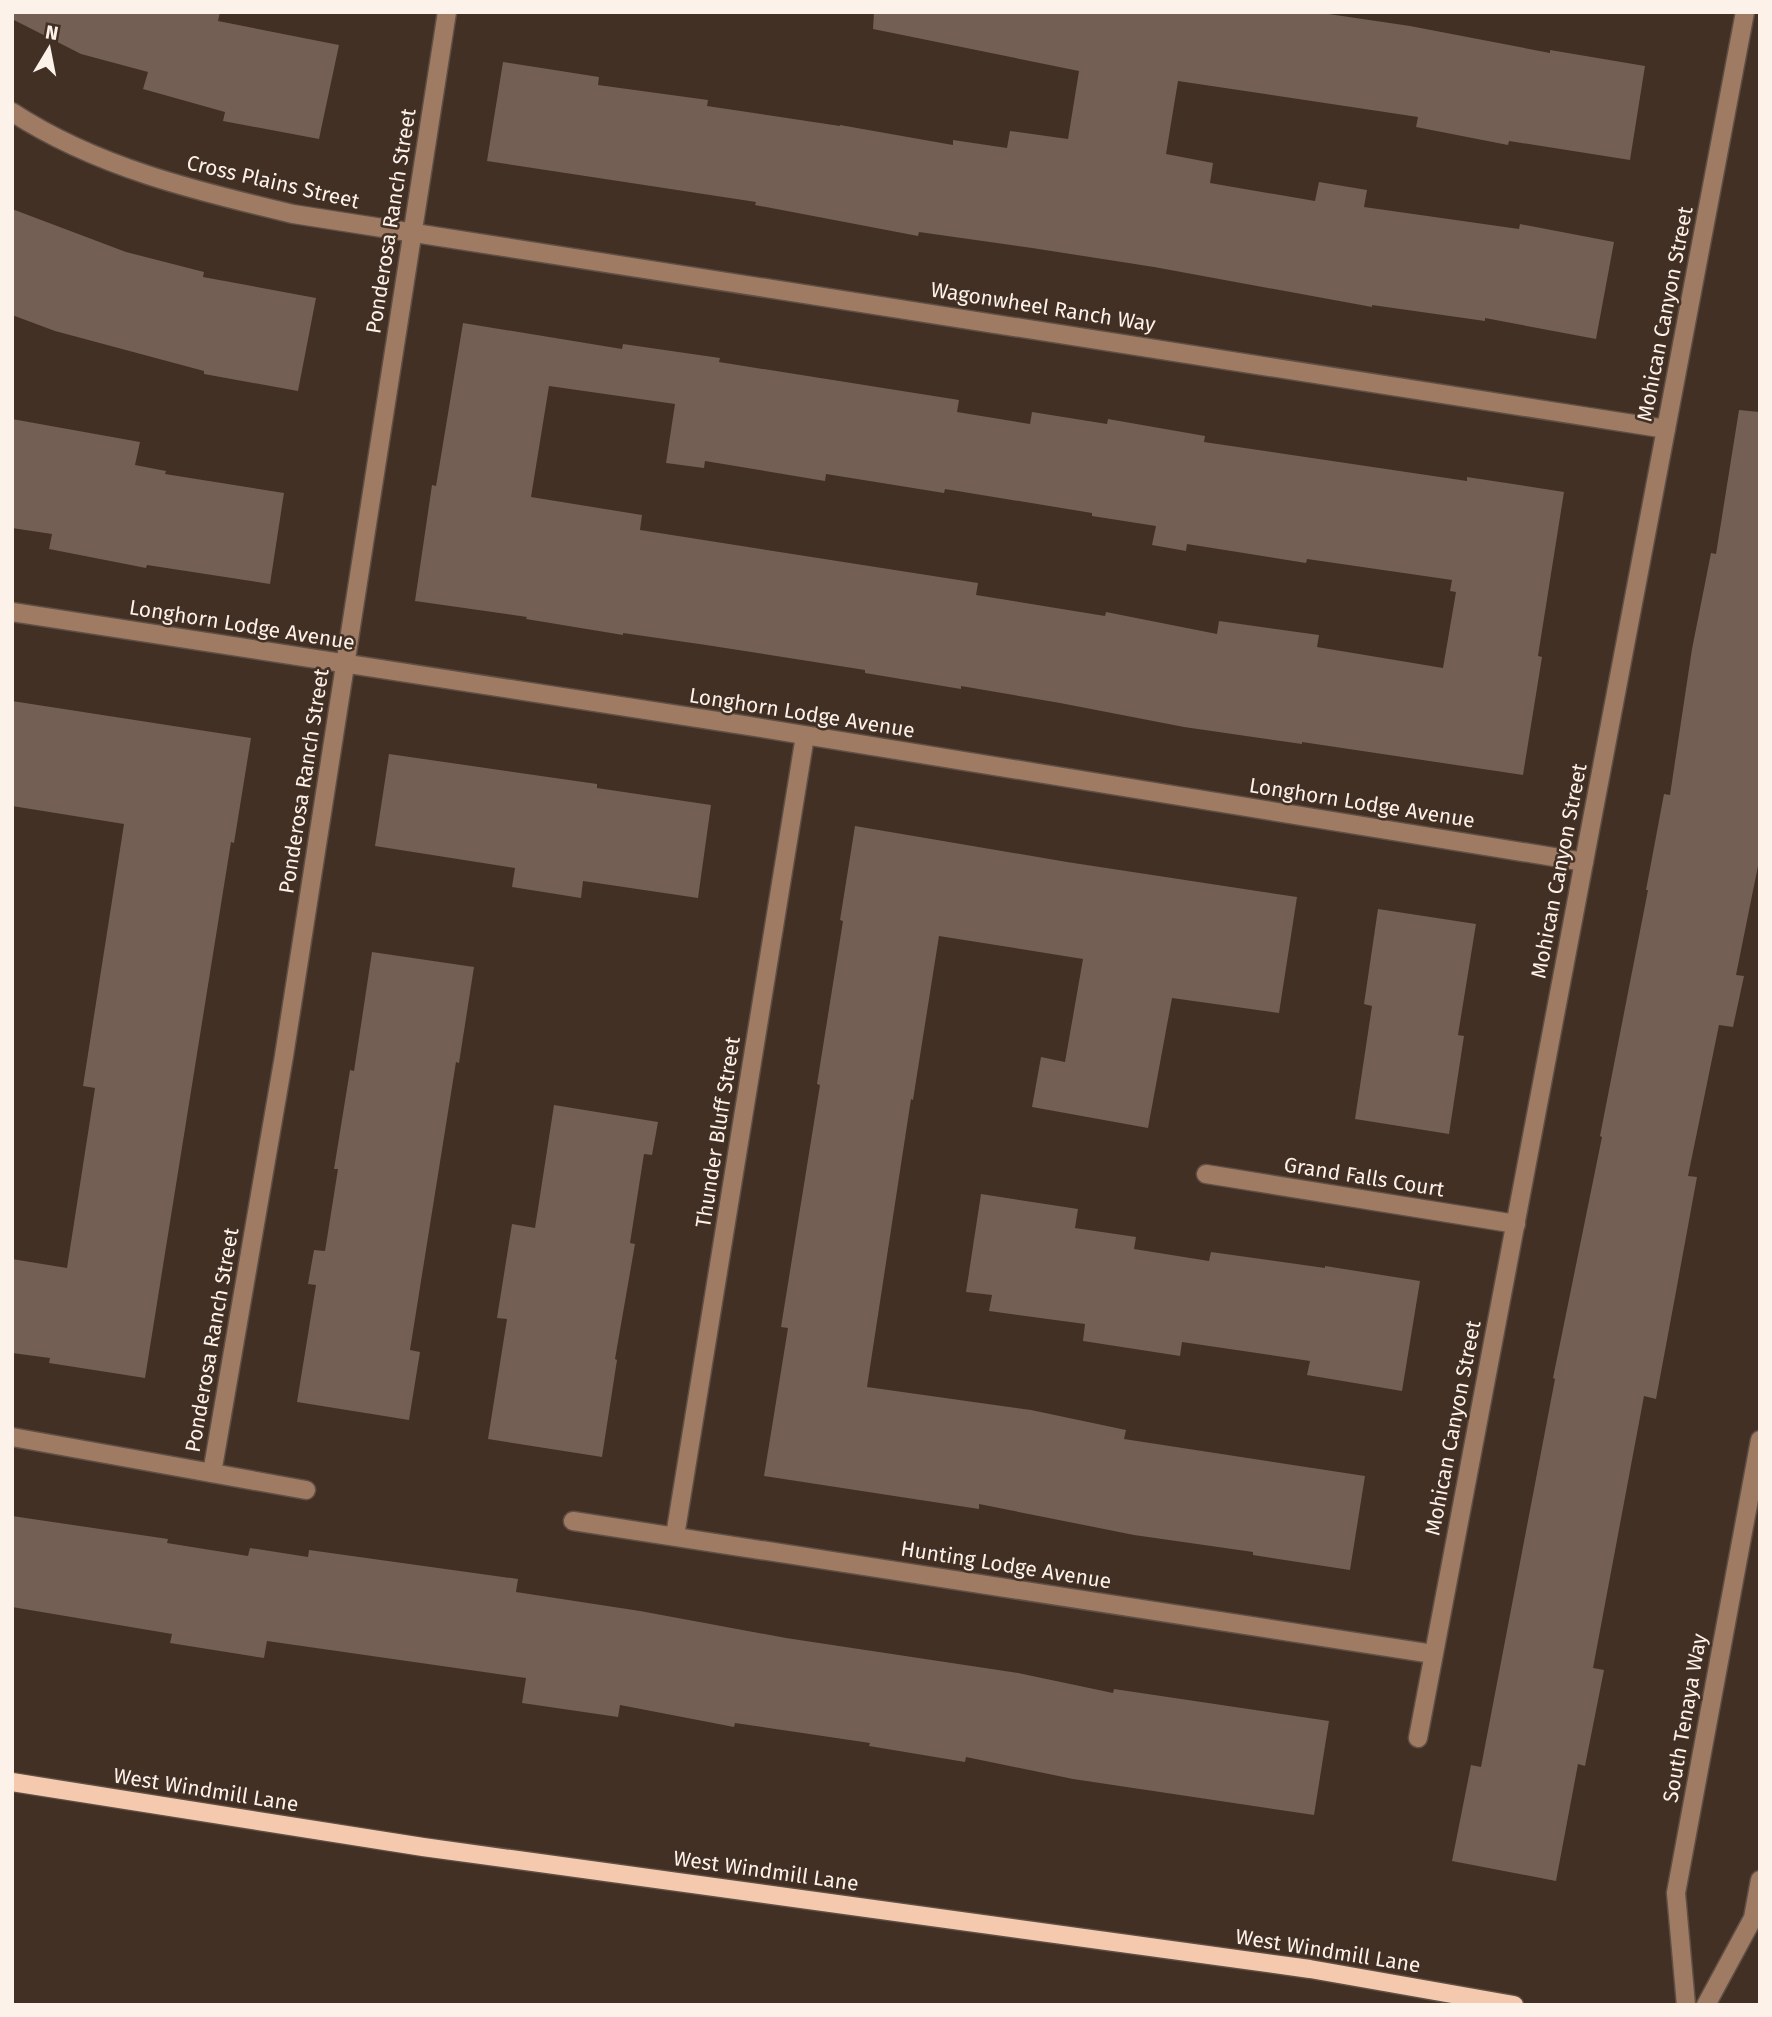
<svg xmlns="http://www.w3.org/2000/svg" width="1772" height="2017" viewBox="0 0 1772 2017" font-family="'Fira Sans',sans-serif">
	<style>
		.building { fill: #735f53; fill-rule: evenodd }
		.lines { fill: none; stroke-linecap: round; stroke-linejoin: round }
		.minor-casing { stroke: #604f45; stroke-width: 21 }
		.major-casing { stroke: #604f45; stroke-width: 21 }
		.minor { stroke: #9f7b64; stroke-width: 18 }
		.major { stroke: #f5c9ad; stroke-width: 18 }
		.labels { text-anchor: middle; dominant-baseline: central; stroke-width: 5; stroke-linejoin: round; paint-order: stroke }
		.street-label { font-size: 21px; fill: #fdf2ea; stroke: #423025 }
	</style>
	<rect width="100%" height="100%" fill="#423025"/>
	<!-- building -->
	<g class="building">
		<path d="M12,12H220L218,21L339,45L319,139L223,121L225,112L143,89L148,72L81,54L12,19Z"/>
		<path d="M874,12H1315L1410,26L1550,53V50L1645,66L1630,160L1509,141L1508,145L1416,127L1418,117L1178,81L1166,154L1213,163L1210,183L1315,201L1319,182L1367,190L1364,207L1519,229L1520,224L1614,242L1596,339L1485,318V321L1372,305V307L1154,267L1032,248L919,232L918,236L755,205L756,202L487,161L503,62L599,77L598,85L708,100L707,106L840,126V125L953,145V140L1007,148L1010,131L1068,139L1079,71L873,29Z"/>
		<path d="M12,209L126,252L204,272L203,277L316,298L298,391L204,374V371L55,331L12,315Z"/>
		<path d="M463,323L622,349L623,344L720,358L719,362L959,400L957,412L1030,424L1032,412L1107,424L1108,419L1205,436L1204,442L1467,481V477L1564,492L1538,656L1542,657L1523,775L1302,742V744L1184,727L1060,703L961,686V689L865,673V670L706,645L623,633V635L526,619L527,617L415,601L432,485L436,486ZM549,386L675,404L666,463L704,468L705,461L825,481L826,474L944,493L945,489L1092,513V516L1156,526L1152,545L1186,551L1187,544L1306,563L1307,559L1452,580L1450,591L1456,592L1443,668L1317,647L1319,635L1219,621L1217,634L1106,612L1105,616L976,595L978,583L640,530L642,515L531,497Z"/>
		<path d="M1739,410L1760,412V856L1736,975L1744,976L1733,1027L1719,1025L1688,1176L1697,1177L1675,1297L1656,1399L1644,1396L1593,1668L1604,1670L1585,1766L1578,1764L1556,1881L1452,1861L1471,1765L1481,1767L1555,1379L1553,1378L1602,1137L1600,1136L1648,890H1646L1664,794L1670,795L1692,649L1711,553L1716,554Z"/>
		<path d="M12,419L140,442L135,465L166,471L165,474L284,493L270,584L147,565L146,568L49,549L52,534L12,528Z"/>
		<path d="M12,701L251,738L234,843L231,842L145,1378L49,1363L50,1358L12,1353V1259L67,1268L95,1088L83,1086L124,824L12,806Z"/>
		<path d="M389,754L597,784V788L711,805L698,898L583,881L581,898L512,887L515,868L375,846Z"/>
		<path d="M855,826L1067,862L1297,897L1279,1013L1172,998L1148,1128L1032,1107L1041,1057L1065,1062L1083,959L939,936L913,1100L911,1099L867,1387L1031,1410L1126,1430L1124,1439L1365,1476L1350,1570L1253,1555V1552L1134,1535L979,1504V1509L764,1476L788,1328L781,1327L820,1085L817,1084L843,921L840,920Z"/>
		<path d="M1378,909L1476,924L1458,1035L1464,1036L1449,1134L1355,1119L1372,1006L1364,1004Z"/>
		<path d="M372,952L474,967L459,1063L456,1062L410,1350L420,1352L409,1420L297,1402L316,1285L308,1284L314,1250L325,1251L338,1169H334L350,1070L354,1071Z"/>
		<path d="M554,1105L658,1122L652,1155L644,1154L630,1243L635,1244L615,1359L617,1360L602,1457L488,1439L507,1319L497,1318L512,1224L535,1228Z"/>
		<path d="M981,1194L1078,1209L1075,1228L1136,1237L1134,1249L1209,1261L1211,1252L1325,1268V1266L1420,1281L1402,1391L1307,1375L1310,1361L1182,1342L1180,1356L1083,1341L1085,1324L989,1311L992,1295L966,1292Z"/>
		<path d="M12,1516L168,1539L167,1543L248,1556L250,1548L308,1557L309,1550L518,1579L516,1592L640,1611L786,1638L1018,1673L1113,1693L1114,1689L1329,1721L1314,1815L1073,1779L966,1757L965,1762L869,1746L870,1743L735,1723L734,1727L620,1705L618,1717L522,1703L526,1678L267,1641L264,1658L170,1643L172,1634L12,1607Z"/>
	</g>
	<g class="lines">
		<!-- minor casing -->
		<g class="minor-casing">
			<g id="minor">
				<path d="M12,112C96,167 196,191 293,214L1666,429"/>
				<path d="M12,612L743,725L1584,862"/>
				<path d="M1206,1174L1516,1224"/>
				<path d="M12,1437L306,1490"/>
				<path d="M212,1473L284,1056L447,12"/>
				<path d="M573,1521L1433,1654"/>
				<path d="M675,1536L805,736"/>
				<path d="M1418,1738L1745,12"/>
				<path d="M1686,2005L1676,1893L1760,1440"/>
				<path d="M1706,2005L1753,1918L1760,1880"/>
			</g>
		</g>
		<!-- major casing -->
		<g class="major-casing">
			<path id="major" d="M12,1782L423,1847L1310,1969L1514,2005"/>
		</g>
		<!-- minor -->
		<use href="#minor" class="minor"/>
		<!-- major -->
		<use href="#major" class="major"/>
	</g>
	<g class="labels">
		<!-- street labels -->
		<g class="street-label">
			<text transform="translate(273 182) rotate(13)">Cross Plains Street</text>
			<text transform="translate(391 221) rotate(-81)">Ponderosa Ranch Street</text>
			<text transform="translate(1043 307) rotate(9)">Wagonwheel Ranch Way</text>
			<text transform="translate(1665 314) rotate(-79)">Mohican Canyon Street</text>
			<text transform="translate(242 625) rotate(9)">Longhorn Lodge Avenue</text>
			<text transform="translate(802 713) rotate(9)">Longhorn Lodge Avenue</text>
			<text transform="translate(304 781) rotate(-81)">Ponderosa Ranch Street</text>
			<text transform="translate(1362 803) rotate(9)">Longhorn Lodge Avenue</text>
			<text transform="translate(1559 871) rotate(-79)">Mohican Canyon Street</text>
			<text transform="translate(718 1132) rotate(-81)">Thunder Bluff Street</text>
			<text transform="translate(1364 1177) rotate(9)">Grand Falls Court</text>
			<text transform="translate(212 1340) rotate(-80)">Ponderosa Ranch Street</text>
			<text transform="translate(1453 1428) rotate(-79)">Mohican Canyon Street</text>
			<text transform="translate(1006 1565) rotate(9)">Hunting Lodge Avenue</text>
			<text transform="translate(1685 1718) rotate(-80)">South Tenaya Way</text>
			<text transform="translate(206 1790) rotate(9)">West Windmill Lane</text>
			<text transform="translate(766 1871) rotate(8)">West Windmill Lane</text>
			<text transform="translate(1328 1951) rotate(9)">West Windmill Lane</text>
		</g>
	</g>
	<!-- border -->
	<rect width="1772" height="2017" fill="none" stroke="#fdf2ea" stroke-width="28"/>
	<!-- north arrow -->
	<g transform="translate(49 49) rotate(10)" stroke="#423025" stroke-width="5" paint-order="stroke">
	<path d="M0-5L12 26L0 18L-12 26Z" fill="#fdf2ea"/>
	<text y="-10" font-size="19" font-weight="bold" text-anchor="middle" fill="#fdf2ea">N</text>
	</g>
</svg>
